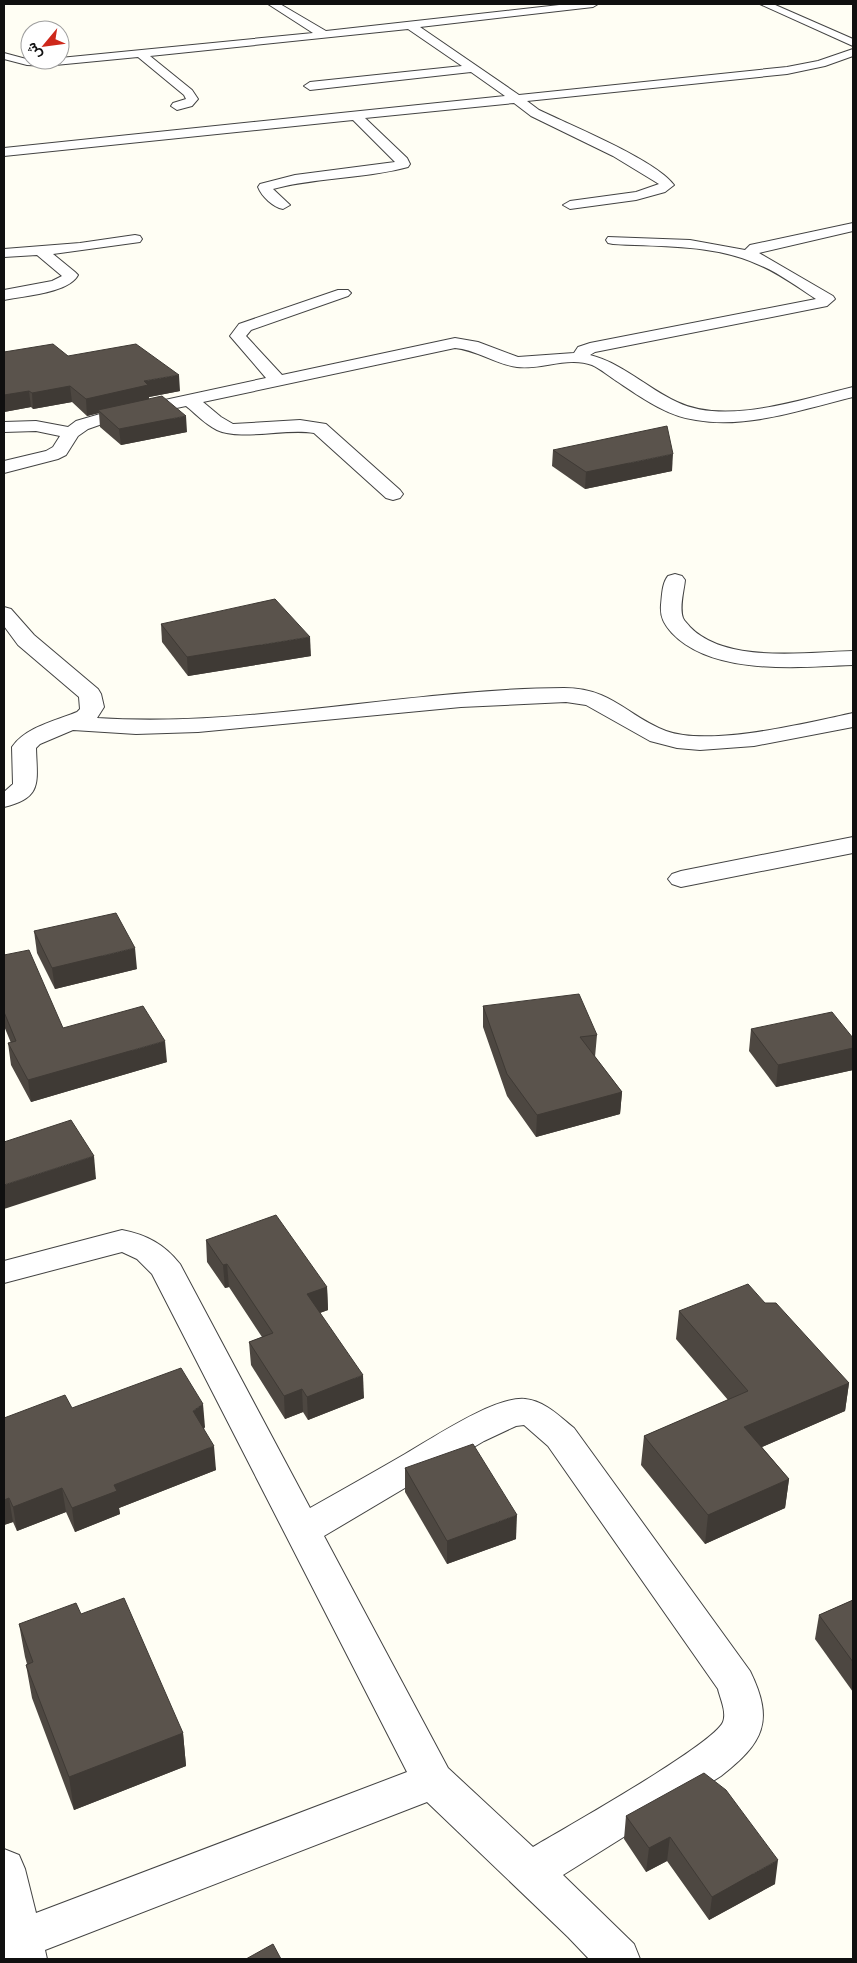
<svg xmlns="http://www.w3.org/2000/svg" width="857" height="1963" viewBox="0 0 857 1963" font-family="'PT Serif',Vazirmatn,serif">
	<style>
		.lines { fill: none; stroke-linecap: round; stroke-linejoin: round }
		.minor-casing { stroke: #434343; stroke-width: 2 }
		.minor { fill: #fff; fill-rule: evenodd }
		.wall { fill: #4d4741 }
		.shaded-wall { fill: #3f3a35 }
		.building { fill: #5a534c; stroke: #3f3a35 }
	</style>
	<rect width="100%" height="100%" fill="#fffef4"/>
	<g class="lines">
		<!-- minor casing -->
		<g class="minor-casing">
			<g id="minor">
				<path d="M268,4H280L326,31L568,4H598L593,7L420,27L519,95L787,67L818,61L853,49V56L825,66L787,74L527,101L539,110C570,125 656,160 674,185L665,192L636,200L570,209L563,205L570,201L636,192L659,184L613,156L531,116L514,103L365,118L407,158L410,164L408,167C364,179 317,177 273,189L290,205L283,209C273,207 262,197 258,187L260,184L295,175L395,162L353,120L4,156V148L505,96L471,72L310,90L304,86L310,82L462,66L408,29L150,56L192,90L198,99L192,106L177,110L171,106L173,103L186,99L184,95L138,57L45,66L27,65L4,59V53L30,60H60V58L313,33Z"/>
				<path d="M760,4H773L853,39V46Z"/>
				<path d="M853,223V231L759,253L833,296L835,299L827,306L595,352L590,355C622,363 647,388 677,402C726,426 802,399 853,387V397C803,409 748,429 696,420C667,416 642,398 618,382C610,377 601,369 592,365C569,356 541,370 517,367C495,364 477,350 455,348L203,402L221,417L233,424L300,420L326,424L400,490L403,494L400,498L393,500L386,498L314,433C285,428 242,441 217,430C205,424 196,414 186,406L105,423L88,429L78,436L66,455L58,459L4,473V461L46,451L53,447L60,436L36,431L4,432V422L36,421L68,427L76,421L100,414L266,378L230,336L239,324L338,290H348L351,293L348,296L251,330L246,336L282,375L455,338L478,342L518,357L574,353L578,347L590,343L816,299C797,287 778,272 757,264C713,244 660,247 613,244L608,243L606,240L608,237L690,240L745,250L750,245Z"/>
				<path d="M135,235L140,236L142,239L140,242L53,254L75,272L78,275C69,293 23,296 4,300V290L52,281L62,276L37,255L4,257V249L80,243Z"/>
				<path d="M675,574L682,576L685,580C684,591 679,607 683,618C684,621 688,624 690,627C726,664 806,652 853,651V665C798,667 713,676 672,633C664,624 660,617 661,605C662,596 662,583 668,576Z"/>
				<path d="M4,607L11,609L34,635L98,689L101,694L104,707L97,718C253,728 408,689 564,688C612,688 627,716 666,731C709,747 807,723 853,713V727L754,746L700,750L677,748L650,741L586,705L566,702L461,707L198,732L136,734L73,730L40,744L36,748C37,782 43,798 4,807V792L13,784L12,747C26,727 55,721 77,712L80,709L79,697L18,645L4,626Z"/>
				<path d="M853,837V853L681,887L672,884L668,879L672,874L681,871Z"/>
				<path d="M122,1230C147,1235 164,1244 180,1264L310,1508C342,1490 374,1472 405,1454C433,1438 495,1396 525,1399C545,1401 559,1416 574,1428L750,1671C775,1722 763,1743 721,1776L563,1875L634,1944L640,1959H589L568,1937L427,1802L45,1950L47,1959H4V1849L19,1855L25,1869L36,1913L407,1772L152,1274L137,1259L122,1252L4,1283V1261ZM524,1425L548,1446L718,1689C720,1698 727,1712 723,1722C713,1745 563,1829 533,1847L448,1768L324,1536L484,1441L516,1426Z"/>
			</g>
		</g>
		<!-- minor -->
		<use href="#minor" class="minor"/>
	</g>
	<!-- wall -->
	<g class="wall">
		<path d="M4,352L68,356L180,391L149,397V399L187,432L121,445L100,427L99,413L87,416L72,402L33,409L31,407L4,412Z"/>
		<path d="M553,450L672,471L585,489L552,466Z"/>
		<path d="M161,624L311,656L188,676L162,642Z"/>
		<path d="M34,931L137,969L55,989L37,953Z"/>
		<path d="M4,955L63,1028L167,1062L31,1102L11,1065L8,1043H11L4,1026Z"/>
		<path d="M483,1006L597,1035L595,1057L622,1092L620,1114L536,1137L507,1096L483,1027Z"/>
		<path d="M751,1029L853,1038V1070L776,1087L749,1051Z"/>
		<path d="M206,1240L327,1287L328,1310L320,1313L364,1398L308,1420L303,1412L285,1419L251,1365L249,1342L262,1337L229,1287L225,1288L207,1262Z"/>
		<path d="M765,1303L849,1383L845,1411L762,1447L789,1479L785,1508L705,1544L641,1465L644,1436L728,1400L676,1339L679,1311Z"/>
		<path d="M72,1408L205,1427L204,1429L216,1470L119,1508L120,1514L75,1532L66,1512L17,1531L13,1522L4,1525V1418Z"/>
		<path d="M405,1468L516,1539L447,1564L405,1492Z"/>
		<path d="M853,1600V1692L815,1639L819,1615Z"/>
		<path d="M81,1614L183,1733L186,1766L74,1810L32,1698L26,1665L27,1664L25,1657L19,1624Z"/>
		<path d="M626,1816L775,1884L709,1920L667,1861L646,1872L624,1839Z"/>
	</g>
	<!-- shaded-wall -->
	<g class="shaded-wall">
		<path d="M179,375L180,391L149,397V401L98,410L99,413L87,416L86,399L144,381Z"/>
		<path d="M70,386L72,402L33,409L32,393Z"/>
		<path d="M29,391L31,407L4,412V395Z"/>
		<path d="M186,416L187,432L121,445L119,429Z"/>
		<path d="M673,454L672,471L585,489L586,472Z"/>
		<path d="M310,637L311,656L188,676L187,657Z"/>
		<path d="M135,948L137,969L55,989L52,968Z"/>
		<path d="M165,1041L167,1062L31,1102L28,1080Z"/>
		<path d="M853,1048V1070L776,1087L778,1065Z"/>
		<path d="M622,1092L620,1114L536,1137L537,1115Z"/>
		<path d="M94,1156L96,1179L4,1209V1185Z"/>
		<path d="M227,1264L229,1287L225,1288L223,1265Z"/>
		<path d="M327,1287L328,1310L308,1317L307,1294Z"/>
		<path d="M363,1375L364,1398L308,1420L307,1397Z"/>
		<path d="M849,1383L845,1411L741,1456L744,1427Z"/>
		<path d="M302,1389L303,1412L285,1419L284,1396Z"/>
		<path d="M203,1404L205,1427L195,1434L193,1411Z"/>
		<path d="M214,1446L216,1470L119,1508L120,1514L75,1532L72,1508L114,1485Z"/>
		<path d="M789,1479L785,1508L705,1544L708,1515Z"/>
		<path d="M62,1488L66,1512L17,1531L13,1507Z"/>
		<path d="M9,1498L13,1522L4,1525V1500Z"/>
		<path d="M517,1515L516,1539L447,1564V1541Z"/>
		<path d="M183,1733L186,1766L74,1810L69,1777Z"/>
		<path d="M670,1837L667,1861L646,1872L649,1848Z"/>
		<path d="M778,1860L775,1884L709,1920L712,1897Z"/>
	</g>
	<!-- building -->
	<g class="building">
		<path d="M53,344L68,356L136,344L179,375L144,381L148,385L86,399L70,386L32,393L29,391L4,395V352Z"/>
		<path d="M162,396L186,416L119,429L98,410Z"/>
		<path d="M667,426L673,454L586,472L553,450Z"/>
		<path d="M275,599L310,637L187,657L161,624Z"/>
		<path d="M116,913L135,948L52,968L34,931Z"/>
		<path d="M29,950L63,1028L143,1006L165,1041L28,1080L8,1043L16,1041L4,1012V955Z"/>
		<path d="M579,994L597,1035L580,1037L622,1092L537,1115L507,1074L483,1006Z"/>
		<path d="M832,1012L853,1038V1048L778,1065L751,1029Z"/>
		<path d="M71,1120L94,1156L4,1185V1142Z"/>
		<path d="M276,1215L327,1287L307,1294L363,1375L307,1397L302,1389L284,1396L249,1342L273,1333L227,1264L223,1265L206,1240Z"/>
		<path d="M748,1284L765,1303H776L849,1383L744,1427L789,1479L708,1515L644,1436L748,1391L679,1311Z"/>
		<path d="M181,1368L203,1404L193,1411L214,1446L114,1485L117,1491L72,1508L62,1488L13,1507L9,1498L4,1500V1418L65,1395L72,1408Z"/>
		<path d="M473,1444L517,1515L447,1541L405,1468Z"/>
		<path d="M124,1598L183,1733L69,1777L26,1665L33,1662L19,1624L76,1603L81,1614Z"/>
		<path d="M853,1600V1662L819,1615Z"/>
		<path d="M704,1773L726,1790L778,1860L712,1897L670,1837L649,1848L626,1816Z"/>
		<path d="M273,1944L281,1959H246Z"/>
	</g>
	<!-- border -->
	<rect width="857" height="1963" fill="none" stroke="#101010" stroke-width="10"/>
	<!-- north arrow -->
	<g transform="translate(45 45) rotate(241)"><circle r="24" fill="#ffffff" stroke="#9f9f9f"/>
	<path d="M0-4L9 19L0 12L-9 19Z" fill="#ce281b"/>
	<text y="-8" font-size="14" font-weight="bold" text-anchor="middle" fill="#101010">ش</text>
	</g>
</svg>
